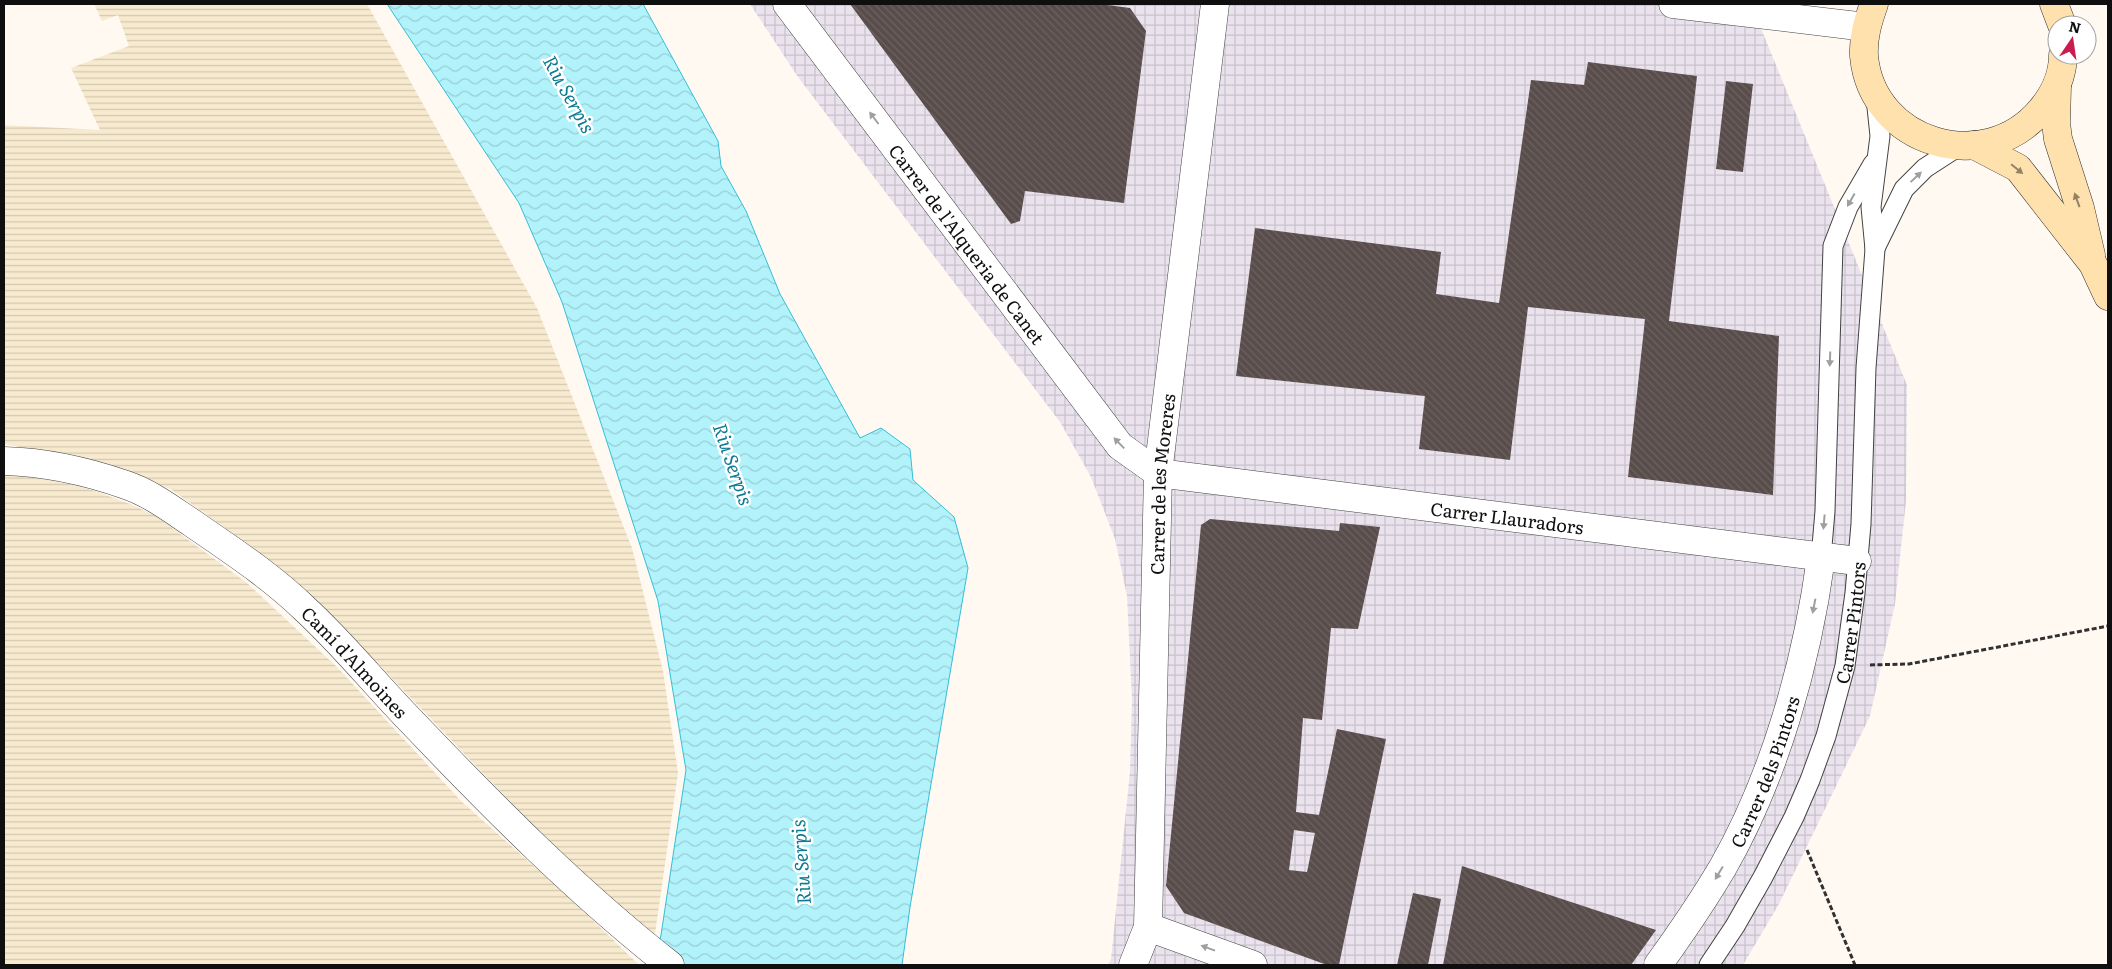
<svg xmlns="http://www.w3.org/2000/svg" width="2112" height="969" viewBox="0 0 2112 969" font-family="Literata,serif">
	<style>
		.industrial { fill: url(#industrial-grid) }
		.farmland { fill: url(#farmland-rules) }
		.water { fill: url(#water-waves); stroke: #33bfd7 }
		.building { fill: url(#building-back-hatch); fill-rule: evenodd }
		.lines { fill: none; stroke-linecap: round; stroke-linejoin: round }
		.service-casing { stroke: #424242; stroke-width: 21 }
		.minor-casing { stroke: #424242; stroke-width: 29 }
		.secondary-casing { stroke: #313131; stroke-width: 29 }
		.path { stroke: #313131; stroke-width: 3; stroke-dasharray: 5 2.5; stroke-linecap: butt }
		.service { stroke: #fff; stroke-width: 19 }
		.minor { stroke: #fff; stroke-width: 28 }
		.secondary { stroke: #ffe1ad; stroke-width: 28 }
		.oneway { fill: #9f9f9f }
		.oneway2 { fill: #938266 }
		.labels { text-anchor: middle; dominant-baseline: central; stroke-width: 5; stroke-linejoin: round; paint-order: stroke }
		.street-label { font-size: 18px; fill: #0f0f0f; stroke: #fff }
		.water-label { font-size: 19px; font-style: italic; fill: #0e7b94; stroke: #fff }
	</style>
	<defs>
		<pattern id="industrial-grid" width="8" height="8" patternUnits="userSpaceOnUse" patternTransform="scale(1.25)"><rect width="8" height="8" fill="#eae3ee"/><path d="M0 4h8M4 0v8" fill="none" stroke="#c8c2cb"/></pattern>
		<pattern id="farmland-rules" width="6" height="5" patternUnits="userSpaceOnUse" patternTransform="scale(1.25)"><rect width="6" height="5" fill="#f8eacf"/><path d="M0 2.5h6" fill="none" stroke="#d3c8b1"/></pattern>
		<pattern id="water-waves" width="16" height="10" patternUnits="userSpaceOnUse" patternTransform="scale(1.25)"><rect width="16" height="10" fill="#b2f2fb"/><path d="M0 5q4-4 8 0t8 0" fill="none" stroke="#98ced6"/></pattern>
		<pattern id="building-back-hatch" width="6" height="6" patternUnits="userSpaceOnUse" patternTransform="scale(1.25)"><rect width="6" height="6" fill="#594d4b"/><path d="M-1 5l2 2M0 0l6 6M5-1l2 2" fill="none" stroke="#6c6261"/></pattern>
	</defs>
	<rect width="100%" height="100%" fill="#fff9f2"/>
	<!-- industrial -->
	<path class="industrial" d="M750,4H1751L1907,385L1906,501L1895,604L1870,716L1779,904L1743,965H1108L1111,959L1130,771L1132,700L1127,596L1115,539L1091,477L1060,422L798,77Z"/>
	<!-- farmland -->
	<g class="farmland">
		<path d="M94,4H367L537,308L632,548L663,671L678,773L654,941L545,838L344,628L253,548L172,490L134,473L97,462L4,444V125L100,130L71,68L129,46L118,15L102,21Z"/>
		<path d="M4,473L67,483L98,492L130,504L156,516L247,583L338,668L461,801L574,902L639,965H5L4,961Z"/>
	</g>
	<!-- water -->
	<path class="water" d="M387,4H643L718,141L721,166L746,211L780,294L860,438L881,428L910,449L913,480L954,517L968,568L910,907L902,965H654L661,935L686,770L658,601L562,302L519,203Z"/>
	<!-- building -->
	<g class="building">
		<path d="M850,4H1100L1130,8L1146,31L1124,203L1025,191L1020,221L1011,224Z"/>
		<path d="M1588,62L1697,76L1669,321L1779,336L1773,495L1628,477L1645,319L1528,307L1510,460L1419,449L1425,396L1236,376L1255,228L1441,252L1436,294L1499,303L1531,80L1584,85Z"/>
		<path d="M1726,81L1753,84L1743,172L1716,169Z"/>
		<path d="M1210,519L1339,531L1340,523L1380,527L1358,629L1331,628L1322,720L1303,718L1296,812L1319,815L1337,729L1386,739L1339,965H1327L1184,913L1166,886L1201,525ZM1294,830L1315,833L1307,872L1289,870Z"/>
		<path d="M1462,866L1656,930L1631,965H1443Z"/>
		<path d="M1413,893L1441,899L1428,965H1397Z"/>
	</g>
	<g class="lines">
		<!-- service casing -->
		<g class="service-casing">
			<g id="service">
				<path d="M1875,248L1904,189L1925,168L1959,146"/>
				<path d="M1821,558L1825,511L1833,246L1848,207L1873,164"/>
				<path id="s1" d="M1709,965L1735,926L1763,877L1794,817L1810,780L1826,736L1845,666L1855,593L1861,524L1866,368L1875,249L1871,207L1880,136L1876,98"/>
			</g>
		</g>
		<!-- minor casing -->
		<g class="minor-casing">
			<g id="minor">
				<path id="s2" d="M787,4L1120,446L1158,473L1857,561"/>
				<path d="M1673,4L1866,27"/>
				<path id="s3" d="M4,461C45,462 86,471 126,485C150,493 171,509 192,523C231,550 271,576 305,609C343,644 375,684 411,721C493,807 577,892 670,965"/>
				<path d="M1148,927L1253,965"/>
				<path id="s4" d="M1133,965L1148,927L1158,473L1215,4"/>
				<path id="s5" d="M1658,965C1681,933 1703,901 1723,867C1775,776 1807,662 1821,558"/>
			</g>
		</g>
		<!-- secondary casing -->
		<g class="secondary-casing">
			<g id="secondary">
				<path d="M1874,4C1868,21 1863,37 1864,56C1872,144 1985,177 2041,110C2054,95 2063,75 2063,55"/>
				<path d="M2054,4L2062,25"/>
				<path d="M2057,86L2056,123L2058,139L2080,208L2091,255"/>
				<path d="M1974,145L2018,168L2093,264L2108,296"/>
			</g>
		</g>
		<!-- path -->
		<g class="path">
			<path d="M1870,665L1909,664L2108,626"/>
			<path d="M1807,850L1855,965"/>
		</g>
		<!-- service -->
		<use href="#service" class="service"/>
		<!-- minor -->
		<use href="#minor" class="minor"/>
		<!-- secondary -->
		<use href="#secondary" class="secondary"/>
	</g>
	<!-- one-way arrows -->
	<defs><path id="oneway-solid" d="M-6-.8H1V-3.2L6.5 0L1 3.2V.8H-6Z" transform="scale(1.25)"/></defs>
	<g class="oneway">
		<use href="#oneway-solid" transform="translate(874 118) rotate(-127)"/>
		<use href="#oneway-solid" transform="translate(1916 177) rotate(-43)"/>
		<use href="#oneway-solid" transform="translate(1851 200) rotate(119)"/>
		<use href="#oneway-solid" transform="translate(1830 359) rotate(92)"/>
		<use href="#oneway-solid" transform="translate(1119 443) rotate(-134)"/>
		<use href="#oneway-solid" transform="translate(1824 522) rotate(95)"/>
		<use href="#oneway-solid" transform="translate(1814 606) rotate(101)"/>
		<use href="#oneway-solid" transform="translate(1719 873) rotate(121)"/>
		<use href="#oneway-solid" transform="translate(1208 948) rotate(-160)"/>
	</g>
	<g class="oneway2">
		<use href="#oneway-solid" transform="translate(2017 169) rotate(39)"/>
		<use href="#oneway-solid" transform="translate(2077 200) rotate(-110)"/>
	</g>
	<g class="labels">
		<!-- street labels -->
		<g class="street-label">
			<text stroke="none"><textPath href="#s2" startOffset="300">Carrer de l'Alqueria de Canet</textPath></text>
			<text stroke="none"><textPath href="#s4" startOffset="484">Carrer de les Moreres</textPath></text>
			<text stroke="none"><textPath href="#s2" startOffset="952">Carrer Llauradors</textPath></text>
			<text stroke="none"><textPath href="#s1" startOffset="374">Carrer Pintors</textPath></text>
			<text stroke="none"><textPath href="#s3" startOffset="416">Camí d'Almoines</textPath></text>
			<text stroke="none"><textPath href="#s5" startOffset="222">Carrer dels Pintors</textPath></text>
		</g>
		<!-- water labels -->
		<g class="water-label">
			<text transform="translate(570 94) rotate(61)">Riu Serpis</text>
			<text transform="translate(734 464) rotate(71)">Riu Serpis</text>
			<text transform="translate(800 862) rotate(-94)">Riu Serpis</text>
		</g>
	</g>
	<!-- border -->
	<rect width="2112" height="969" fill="none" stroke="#0f0f0f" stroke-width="10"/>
	<!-- north arrow -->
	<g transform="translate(2072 40) rotate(13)"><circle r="24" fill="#ffffff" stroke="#9f9f9f"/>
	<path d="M0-4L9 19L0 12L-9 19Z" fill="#cb1c50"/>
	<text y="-8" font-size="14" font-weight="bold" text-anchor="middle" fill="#0f0f0f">N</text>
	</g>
</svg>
